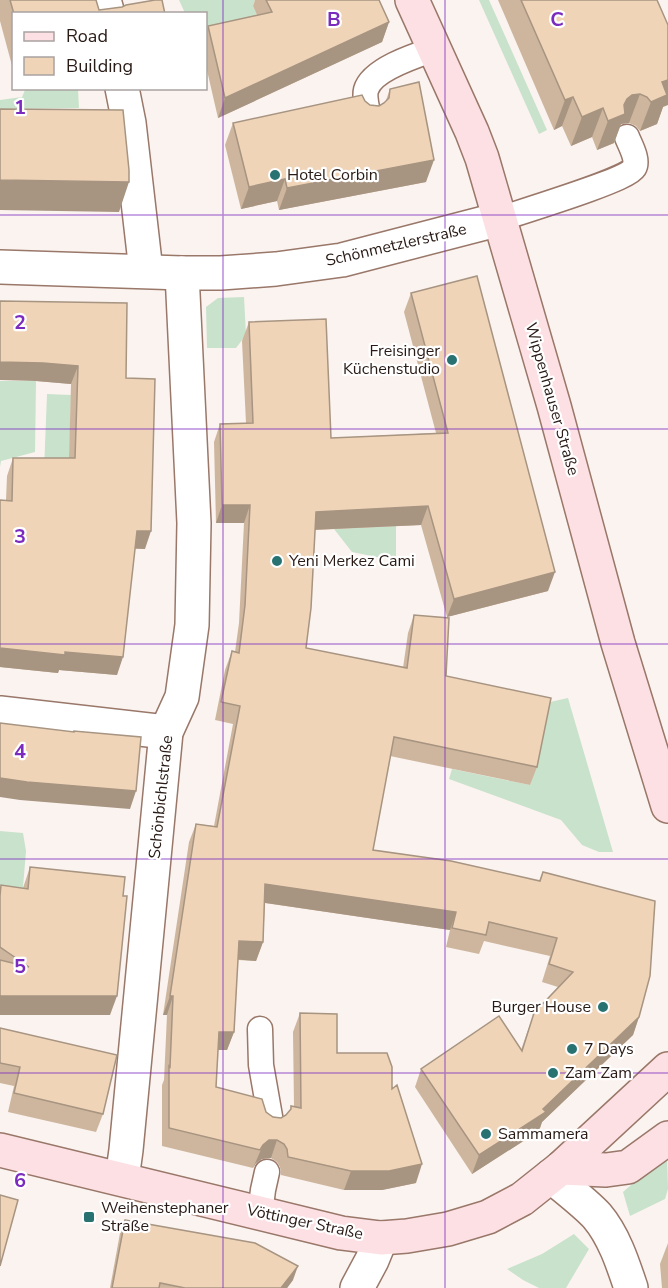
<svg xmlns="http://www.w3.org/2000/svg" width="668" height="1288" viewBox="0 0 668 1288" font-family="'Nunito Sans',sans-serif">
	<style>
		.grass { fill: #c9e2cc }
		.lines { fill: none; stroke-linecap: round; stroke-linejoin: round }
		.lane-casing { stroke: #997769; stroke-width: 27 }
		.street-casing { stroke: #997769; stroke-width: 36 }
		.secondary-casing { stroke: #997769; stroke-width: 36 }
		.lane { stroke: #fff; stroke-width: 24 }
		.street { stroke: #fff; stroke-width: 33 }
		.secondary { stroke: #fde0e4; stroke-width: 33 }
		.wall { fill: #ceb69e }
		.shaded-wall { fill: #a79481 }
		.building { fill: #efd4b8; stroke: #a79481; stroke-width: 1.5 }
		.grid { fill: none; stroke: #7b2cbf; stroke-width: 1.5; stroke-opacity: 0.55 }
		.poi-dot { fill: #287272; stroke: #fff; stroke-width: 2 }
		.labels { text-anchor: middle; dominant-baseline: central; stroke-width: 4.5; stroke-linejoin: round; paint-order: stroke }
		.poi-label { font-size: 16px; fill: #281a15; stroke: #fff; text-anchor: start }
		.street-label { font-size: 16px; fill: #281a15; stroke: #fff }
		.grid-label { font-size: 20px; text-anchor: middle; font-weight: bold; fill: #7b2cbf; stroke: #fff; stroke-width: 4.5; stroke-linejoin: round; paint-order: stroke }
	</style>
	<rect width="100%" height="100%" fill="#fbf3ef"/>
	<!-- grass -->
	<g class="grass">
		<path d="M179,0H255L253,6L264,30L206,45V14L185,13Z"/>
		<path d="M479,0H489L547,130L539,134Z"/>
		<path d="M32,88L78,89L79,108L0,109V100L22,97L25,90Z"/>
		<path d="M244,297L246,335L236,348H207L206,307L218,298Z"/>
		<path d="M0,381H36L35,452L1,461L0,467Z"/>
		<path d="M47,394L71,395L69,471H44Z"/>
		<path d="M396,526V561L352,552L334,529Z"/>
		<path d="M568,698L613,852H599L582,845L561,820L449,779L452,769L530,785L550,702Z"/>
		<path d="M0,831L23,833L26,851L22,899L0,896Z"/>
		<path d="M667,1154L668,1189L665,1199L630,1216L623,1192Z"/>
		<path d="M574,1234L589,1249L566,1288H539L523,1280L507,1269L542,1254Z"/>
	</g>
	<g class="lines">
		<!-- lane casing -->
		<g class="lane-casing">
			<g id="lane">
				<path d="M368,114C367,106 364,97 366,90C372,69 417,55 435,49"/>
				<path d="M500,219C520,212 627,180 634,168C639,160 630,145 627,137"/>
				<path d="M260,1029L261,1065L271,1122"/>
				<path d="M260,1214L263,1190L267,1172"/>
			</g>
		</g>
		<!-- street casing -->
		<g class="street-casing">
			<g id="street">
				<path d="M104,0L108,14"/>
				<path d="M122,88L129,123L146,271"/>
				<path d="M0,267L182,273H221L276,269L342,260L500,219"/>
				<path d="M0,713L166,732"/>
				<path d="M551,1176C565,1188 585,1203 597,1216C614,1236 623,1264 631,1288"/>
				<path d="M122,1179L126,1150L166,732L182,697L192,625L194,523L182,273"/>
				<path d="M357,1288L372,1260L381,1238"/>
			</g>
		</g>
		<!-- secondary casing -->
		<g class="secondary-casing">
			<g id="secondary">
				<path d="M412,0L472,132L482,158L554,406L618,643L668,806"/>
				<path d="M0,1150L341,1233L381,1238L407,1236L448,1229L488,1217L522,1199L561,1168L668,1069"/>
				<path d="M561,1168L606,1170L628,1167L668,1138"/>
			</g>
		</g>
		<!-- lane -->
		<use href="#lane" class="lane"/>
		<!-- street -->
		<use href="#street" class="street"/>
		<!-- secondary -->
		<use href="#secondary" class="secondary"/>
	</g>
	<!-- wall -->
	<g class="wall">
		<path d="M0,0H96L99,10L14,14V73L0,21Z"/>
		<path d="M255,0H379L389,22L382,42L218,118L206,66V32L208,26L257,15L253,6Z"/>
		<path d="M498,0H657L663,107L657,124L640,131L636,126L629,123L621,124L614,143L597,150L592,137L571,146L562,126L554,130Z"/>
		<path d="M390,89L426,182L279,210L277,201L241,209L225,145L233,123L365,101L370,105L379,106L385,103Z"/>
		<path d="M411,293L548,591L447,617L421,525L315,530L306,648L403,668L408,633L414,615L446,676L537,767L530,785L390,756L373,850L539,881L543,872L639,1017L633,1035L542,1122L539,1131L472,1174L415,1087L421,1069L521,1050L534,1013L558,987L542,982L550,956L484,941L479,954L446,947L450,930L265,903L263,942L256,961L238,960L234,1032L227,1050H218L216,1087L266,1112L273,1117L281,1118L286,1115L290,1111L291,1106H294L293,1032L300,1013L337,1053L392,1089L416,1183L382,1190H344L281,1175L280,1167L277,1162L271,1158L262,1159L256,1163L253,1168L162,1146V1085L164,1080L167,1015H163L189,842L196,824L214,826L233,724L215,720L225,670L232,651L235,652L239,623L244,523H216L214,442L220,424L246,423L242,341L249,322L331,438L436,433L404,312Z"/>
		<path d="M0,301L126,378L145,549H135L117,675L59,670L58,673L0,667V500H6L7,476L13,458H69L71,384L36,381Z"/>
		<path d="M30,867L110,1015H0V889L1,885L23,888Z"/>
		<path d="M0,1028L103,1114L96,1132L8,1112L14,1086L0,1083Z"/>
		<path d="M125,1220L293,1280L287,1288H110L120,1233Z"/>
		<path d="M668,1243V1288H662L660,1264Z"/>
	</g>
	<!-- shaded-wall -->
	<g class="shaded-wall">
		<path d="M389,22L382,42L218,118L225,98Z"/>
		<path d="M668,64V105L663,107L657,124L640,131L651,102Z"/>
		<path d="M640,94L629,123L621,124L614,143L597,150L608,121L627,99L632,95Z"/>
		<path d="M573,97L562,126L554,130L565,100Z"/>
		<path d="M603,108L592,137L571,146L582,117Z"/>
		<path d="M434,160L426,182L279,210L287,188Z"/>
		<path d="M285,179L277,201L241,209L249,187Z"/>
		<path d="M0,180L129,182L119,212L0,210Z"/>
		<path d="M0,362L43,363L78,366L71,384L36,381L0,380Z"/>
		<path d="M222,505H250L244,523H216Z"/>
		<path d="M428,506L421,525L309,530L316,512Z"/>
		<path d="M137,531H151L145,549L130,548Z"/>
		<path d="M555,572L548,591L447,617L454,599Z"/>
		<path d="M0,648L65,652L123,657L117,675L59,670L58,673L0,667Z"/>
		<path d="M0,778L136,791L130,809L20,800L0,797Z"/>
		<path d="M265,884L456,912L450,930L259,902Z"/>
		<path d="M239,941L263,942L256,961L232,959Z"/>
		<path d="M0,996H117L110,1015H0Z"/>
		<path d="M170,996H173L167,1015H163Z"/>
		<path d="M639,1017L633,1035L542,1122L539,1131L472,1174L479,1155L543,1109Z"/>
		<path d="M219,1032H234L227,1050H212Z"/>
		<path d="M269,1140H277L271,1158L262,1159L256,1163L253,1168L263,1145Z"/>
		<path d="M422,1164L416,1183L382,1190H344L351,1171Z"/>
		<path d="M298,1266L293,1280L287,1288H281Z"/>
	</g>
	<!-- building -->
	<g class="building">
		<path d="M10,0H96L99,10L122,7L126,5L155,0H162L165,14H14Z"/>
		<path d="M266,0H379L389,22L225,98L208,26L272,12Z"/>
		<path d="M521,0H657L668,25V80L662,82L667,95L651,102L647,97L640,94L632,95L627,99L624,105L625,114L608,121L603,108L582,117L573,97L565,100Z"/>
		<path d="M419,82L434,160L287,188L285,179L249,187L233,123L362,95L365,101L370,105L379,106L384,103L389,98L390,89Z"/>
		<path d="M0,109L123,110L129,170V182L0,180Z"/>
		<path d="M477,276L555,572L454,599L428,506L316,512L311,608L306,648L407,668L414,615L449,618L446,676L551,698L537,767L394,737L373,850L451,861L540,881L543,872L655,901L650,976L639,1017L543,1109L546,1112L479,1155L421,1069L499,1016L522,1051L534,1013L573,972L549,964L557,938L489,922L486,935L452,928L456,912L265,884L263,942L239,941L234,1032H219L216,1087L262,1099L266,1112L273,1117L281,1118L286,1115L291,1109V1106L301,1108L300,1013L337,1014V1053H387L392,1067V1089L397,1085L422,1164L389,1171H351L288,1157L287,1149L284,1144L277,1140H269L263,1145L260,1150L169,1128V1066L170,1067L173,996H170L196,824L217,827L240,706L221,702L232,651L239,653L245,605L250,505H222L220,424L253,423L249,322L326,319L331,438L448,433L411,293Z"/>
		<path d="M0,301L127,303L126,378L155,379L151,531H137L123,657L65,652V655L0,648V500L12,501L13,458H75L78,366L43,363L0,362Z"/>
		<path d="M0,723L74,732V731L141,737L136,791L27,782L0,778Z"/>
		<path d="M30,867L125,877L123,896H127L117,996H0V960L29,967L0,947V896L1,885L28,889Z"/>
		<path d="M0,1028L117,1055L103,1114L14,1093L20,1067L0,1063Z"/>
		<path d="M0,1195L18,1200L0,1266Z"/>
		<path d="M125,1220L255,1243L298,1266L281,1288H185L160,1283L159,1288H112Z"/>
	</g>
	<!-- grid -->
	<path class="grid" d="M223,0V1288M445,0V1288M0,215H668M0,429H668M0,644H668M0,859H668M0,1073H668"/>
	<!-- markers -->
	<g class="poi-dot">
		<circle cx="275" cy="175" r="6"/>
		<circle cx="452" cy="360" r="6"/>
		<circle cx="277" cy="561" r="6"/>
		<circle cx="603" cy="1007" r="6"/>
		<circle cx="572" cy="1049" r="6"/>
		<circle cx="553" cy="1073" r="6"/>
		<circle cx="486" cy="1134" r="6"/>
		<rect x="83" y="1211" width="12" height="12" rx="3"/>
	</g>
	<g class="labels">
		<!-- poi labels -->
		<g class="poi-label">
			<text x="287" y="175">Hotel Corbin</text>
			<text x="440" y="351" text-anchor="end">Freisinger<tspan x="440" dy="18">Küchenstudio</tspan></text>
			<text x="289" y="561">Yeni Merkez Cami</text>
			<text x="591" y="1007" text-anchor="end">Burger House</text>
			<text x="584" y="1049">7 Days</text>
			<text x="565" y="1073">Zam Zam</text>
			<text x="498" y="1134">Sammamera</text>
			<text x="101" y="1208">Weihenstephaner<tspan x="101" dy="18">Straße</tspan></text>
		</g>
		<!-- street labels -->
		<g class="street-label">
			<text transform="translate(396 245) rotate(-13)">Schönmetzlerstraße</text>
			<text transform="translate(552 399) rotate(74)">Wippenhauser Straße</text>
			<text transform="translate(161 797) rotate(-84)">Schönbichlstraße</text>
			<text transform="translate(305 1222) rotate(12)">Vöttinger Straße</text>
		</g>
	</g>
	<g class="grid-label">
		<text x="334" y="26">B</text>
		<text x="557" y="26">C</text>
		<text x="20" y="114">1</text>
		<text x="20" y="329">2</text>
		<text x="20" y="543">3</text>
		<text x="20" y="758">4</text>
		<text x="20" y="973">5</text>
		<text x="20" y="1187">6</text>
	</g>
	<!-- legend -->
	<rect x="12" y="12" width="195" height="78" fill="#ffffff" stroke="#a9a3a1" stroke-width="1.5"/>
	<rect x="24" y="32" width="30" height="9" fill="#fde0e4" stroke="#a9a3a1" stroke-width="1.5"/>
	<text x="66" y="42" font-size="18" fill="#281a15">Road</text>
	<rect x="24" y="57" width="30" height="18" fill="#efd4b8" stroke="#a9a3a1" stroke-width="1.5"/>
	<text x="66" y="72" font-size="18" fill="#281a15">Building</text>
</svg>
